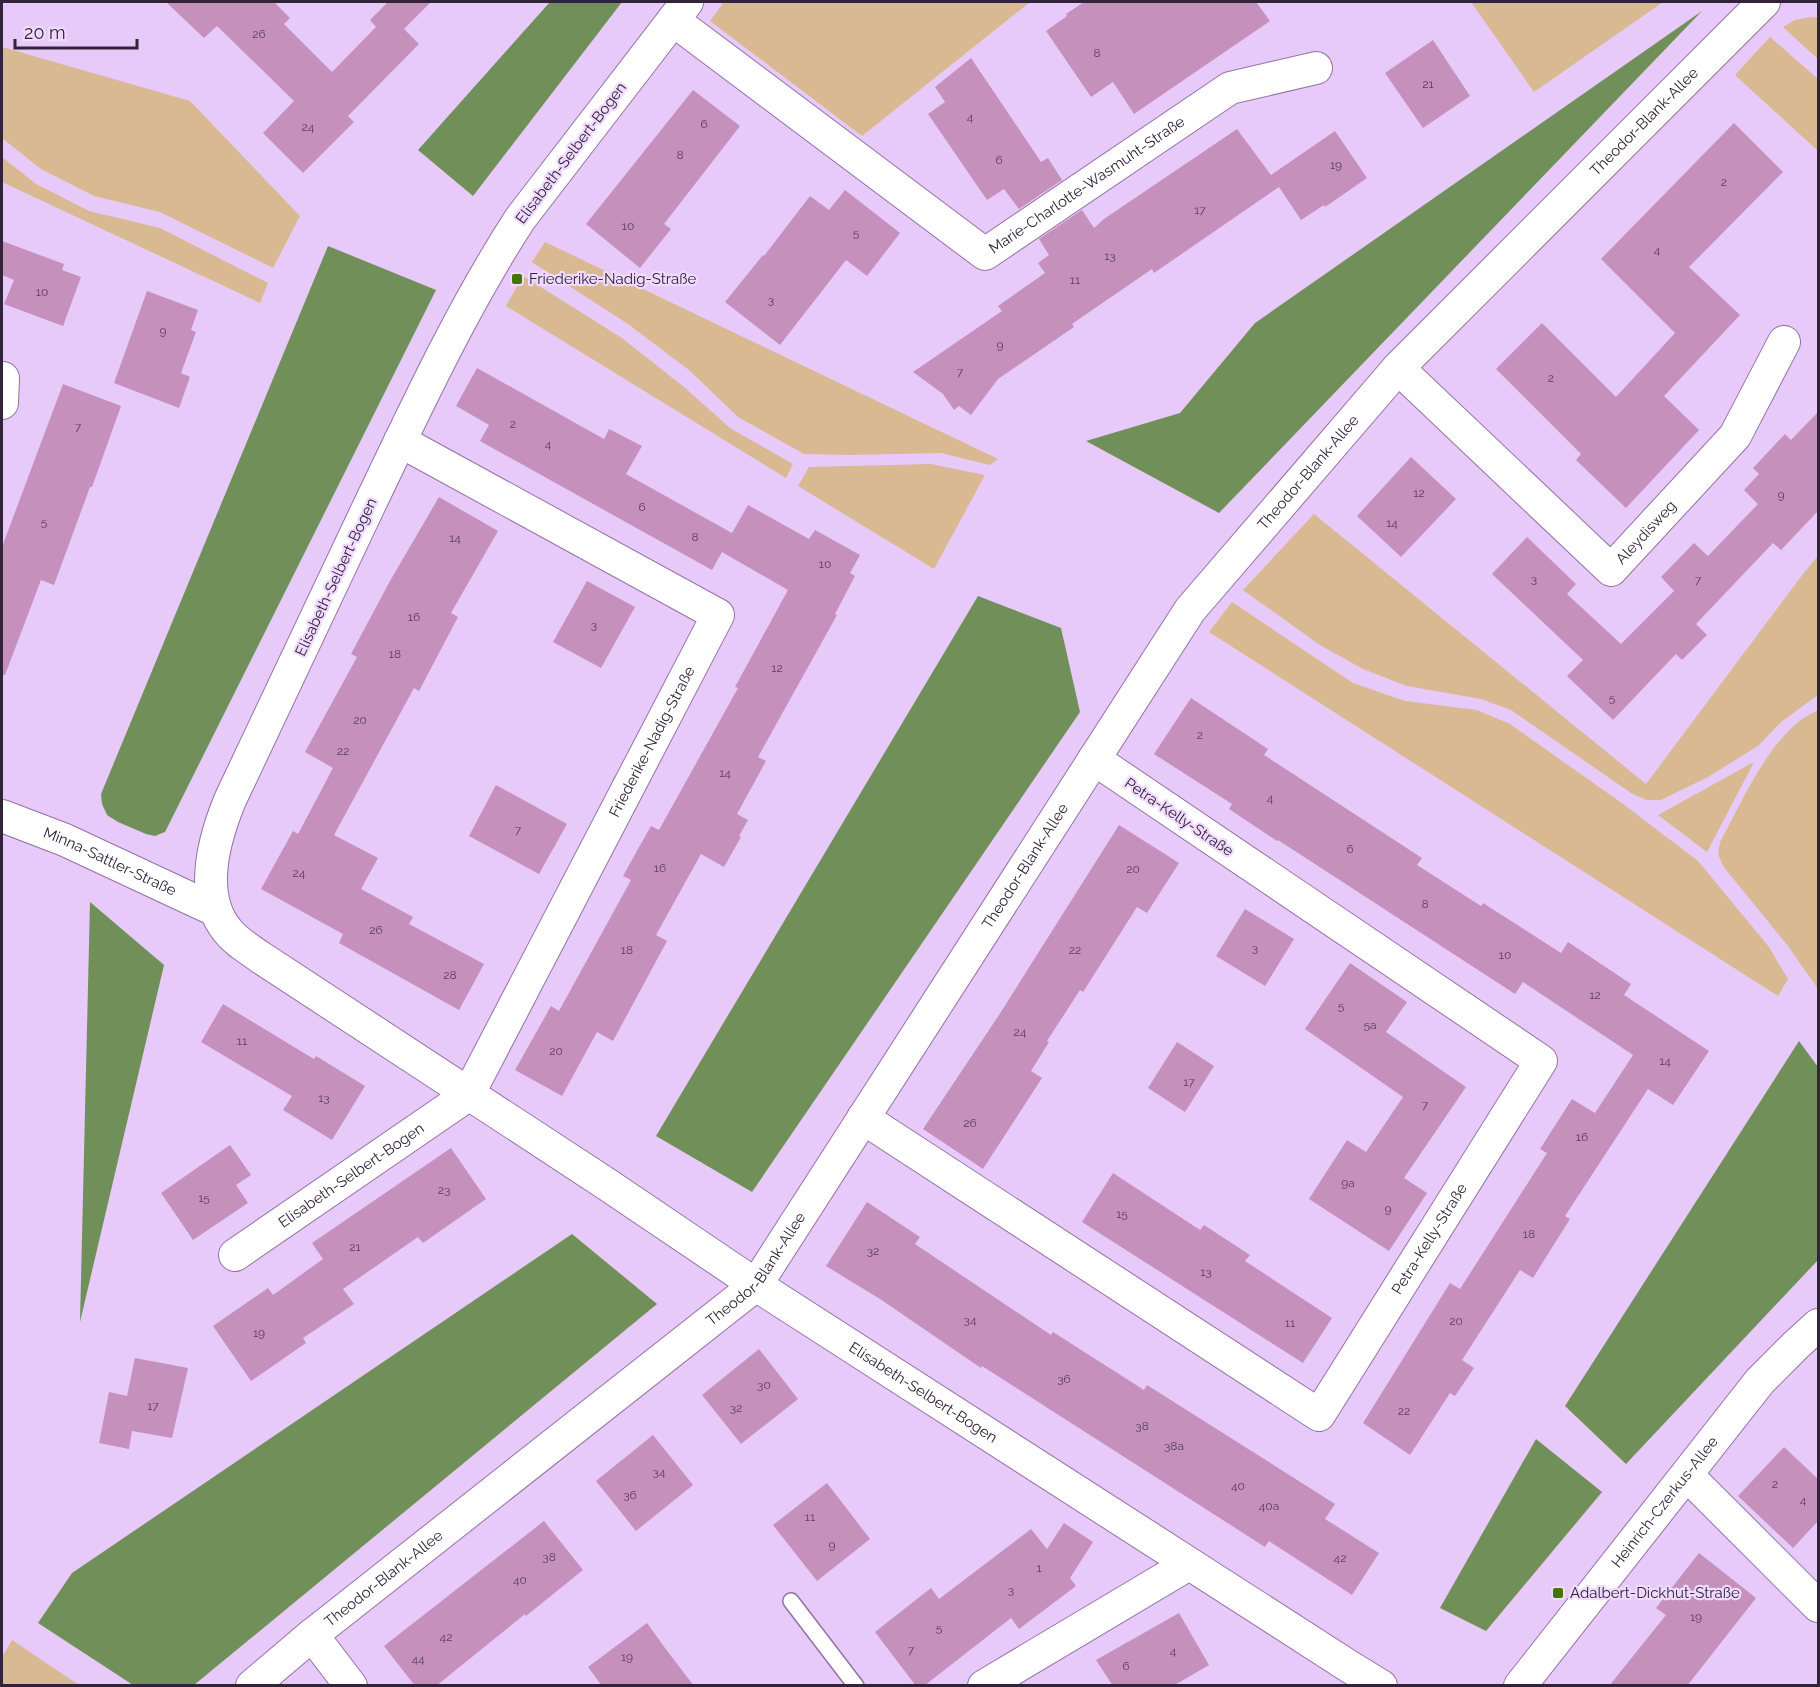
<svg xmlns="http://www.w3.org/2000/svg" width="1820" height="1687" viewBox="0 0 1820 1687" font-family="Raleway,sans-serif">
	<style>
		.green { fill: #d8b992 }
		.water { fill: #708f59 }
		.building { fill: #c690bd }
		.lines { fill: none; stroke-linecap: round; stroke-linejoin: round }
		.service-casing { stroke: #9472a7; stroke-width: 18 }
		.minor-casing { stroke: #9472a7; stroke-width: 34 }
		.service { stroke: #fff; stroke-width: 15 }
		.minor { stroke: #fff; stroke-width: 32 }
		.poi-dot { fill: #457700; stroke: #f0dafe; stroke-width: 2 }
		.labels { text-anchor: middle; dominant-baseline: central; stroke-width: 4.5; stroke-linejoin: round; paint-order: stroke }
		.number-label { font-size: 12px; fill: #563e5a }
		.street-label { font-size: 15px; fill: #312339; stroke: #f0dafe }
		.poi-label { font-size: 15px; fill: #312339; stroke: #f0dafe; text-anchor: start }
	</style>
	<rect width="100%" height="100%" fill="#e7caf9"/>
	<!-- green -->
	<g class="green">
		<path d="M724,2H1030L862,136L710,21Z"/>
		<path d="M1471,2H1663L1534,92Z"/>
		<path d="M1810,17L1818,18V59L1783,27L1795,20Z"/>
		<path d="M1770,37L1818,79V151L1735,75Z"/>
		<path d="M2,47L190,101L300,216L273,268L160,212L94,196L41,169L2,138Z"/>
		<path d="M2,157L36,184L89,211L160,228L268,283L260,303L2,182Z"/>
		<path d="M545,242L998,459L990,465L941,453L850,455L804,454L738,417L689,370L628,324L532,262Z"/>
		<path d="M523,276L622,338L684,387L730,428L793,464L786,478L506,306Z"/>
		<path d="M931,464L985,475L934,569L798,486L809,467Z"/>
		<path d="M1314,514L1646,784L1803,574L1818,556V695L1781,722L1758,746L1708,777L1661,800H1646L1631,793L1511,710L1481,699L1407,686L1363,669L1320,645L1243,590Z"/>
		<path d="M1232,602L1353,683L1405,701L1477,710L1510,724L1623,804L1698,861L1769,947L1788,979L1778,996L1209,632Z"/>
		<path d="M1818,710V989L1788,946L1723,866L1718,854L1720,842C1742,802 1765,747 1802,719C1807,716 1813,713 1818,710Z"/>
		<path d="M1754,762L1707,852L1658,815Z"/>
		<path d="M12,1640L79,1685H2V1657Z"/>
	</g>
	<!-- water -->
	<g class="water">
		<path d="M550,2H622L473,196L418,150Z"/>
		<path d="M1702,11L1219,513L1086,441L1180,413L1255,323Z"/>
		<path d="M328,246L436,290L165,832L155,836L146,834L118,822L107,815L102,804L101,794Z"/>
		<path d="M978,596L1061,628L1080,712L752,1192L656,1136Z"/>
		<path d="M90,902L164,965L80,1322Z"/>
		<path d="M1799,1041L1818,1067V1260L1626,1464L1565,1406Z"/>
		<path d="M572,1234L657,1304L194,1685H133L38,1623L72,1573Z"/>
		<path d="M1536,1439L1602,1492L1486,1631L1440,1608Z"/>
	</g>
	<!-- building -->
	<g class="building">
		<path d="M166,2H274L290,18L284,24L332,72L376,27L370,20L388,2H431L404,29L419,44L348,116L354,122L303,173L263,133L294,101L217,26L204,38Z"/>
		<path d="M1084,2H1256L1270,21L1134,114L1113,82L1091,97L1046,31L1067,16L1066,14Z"/>
		<path d="M1433,40L1470,96L1423,128L1385,73Z"/>
		<path d="M971,58L1041,162L1048,158L1062,180L1019,209L1004,189L987,200L928,114L945,102L935,87Z"/>
		<path d="M693,90L740,126L664,224L671,229L640,268L586,224Z"/>
		<path d="M1734,123L1783,172L1689,267L1740,315L1664,396L1699,430L1626,508L1576,460L1581,454L1496,369L1542,323L1616,397L1675,333L1601,259Z"/>
		<path d="M1237,129L1271,175L1335,131L1367,178L1325,207L1324,205L1301,220L1279,187L1154,273L1152,269L1072,324L1074,327L998,379L971,415L959,406L954,410L943,394L913,372L1002,311L998,306L1045,273L1038,263L1049,255L1039,239L1082,210L1094,228L1104,219Z"/>
		<path d="M845,190L900,233L867,276L846,260L780,345L725,302L763,255L764,256L810,196L829,210Z"/>
		<path d="M2,241L64,264L62,270L81,277L63,326L4,304L14,280L2,275Z"/>
		<path d="M147,291L198,310L191,330L196,332L181,373L190,377L179,408L114,383Z"/>
		<path d="M477,368L604,439L609,429L642,446L626,474L732,533L748,505L809,539L815,530L860,555L850,573L855,576L835,614L837,615L758,757L766,761L737,814L748,820L739,836L741,837L724,867L701,854L656,935L667,941L613,1041L597,1032L562,1096L515,1070L551,1006L559,1011L631,880L623,876L638,849L651,826L659,830L738,688L735,687L788,590L722,552L712,570L480,441L489,425L456,406Z"/>
		<path d="M63,384L121,406L92,487H90L54,585L41,580L5,675H2V547Z"/>
		<path d="M1818,412V511L1781,550L1773,543L1696,624L1707,635L1682,660L1676,654L1613,720L1567,676L1583,660L1492,574L1527,537L1576,584L1567,594L1621,644L1674,591L1661,577L1694,543L1708,556L1758,504L1744,490L1759,474L1753,468L1785,434L1791,440Z"/>
		<path d="M1411,457L1456,499L1401,557L1357,516Z"/>
		<path d="M439,497L498,531L451,613L458,617L419,691L414,688L334,835L378,858L361,889L413,917L409,924L484,964L459,1010L339,943L343,934L261,889L293,831L298,834L333,768L305,752L357,657L351,654L390,581Z"/>
		<path d="M587,581L635,607L601,668L553,642Z"/>
		<path d="M1191,698L1268,749L1264,755L1422,858L1417,865L1481,906L1483,903L1561,953L1568,942L1631,984L1624,995L1709,1051L1673,1105L1648,1089L1565,1216L1570,1219L1533,1278L1520,1270L1462,1360L1474,1368L1455,1396L1450,1393L1410,1455L1363,1423L1450,1283L1460,1289L1547,1153L1540,1149L1572,1099L1595,1113L1633,1055L1523,982L1515,994L1278,840L1277,841L1229,809L1232,804L1154,754Z"/>
		<path d="M496,785L567,824L539,874L469,836Z"/>
		<path d="M1119,825L1179,863L1147,913L1137,907L1083,992L1080,990L1047,1041L1049,1042L1031,1071L1042,1078L983,1169L923,1129L999,1015Z"/>
		<path d="M1245,909L1294,939L1265,986L1216,956Z"/>
		<path d="M1350,963L1407,1002L1386,1032L1466,1087L1404,1178L1427,1193L1389,1251L1309,1199L1347,1140L1366,1152L1403,1097L1305,1029Z"/>
		<path d="M223,1004L314,1059L316,1056L365,1086L332,1140L283,1110L292,1096L201,1042Z"/>
		<path d="M1177,1042L1214,1066L1185,1112L1148,1088Z"/>
		<path d="M230,1145L251,1175L236,1185L248,1203L193,1240L161,1193Z"/>
		<path d="M451,1148L486,1199L423,1243L418,1237L343,1289L354,1304L303,1338L306,1343L251,1381L213,1326L268,1288L273,1295L323,1259L312,1243Z"/>
		<path d="M1113,1173L1200,1230L1204,1225L1250,1255L1245,1261L1332,1318L1303,1363L1082,1222Z"/>
		<path d="M867,1202L920,1237L915,1244L1051,1335L1053,1332L1144,1390L1147,1385L1335,1504L1325,1519L1379,1553L1352,1595L1269,1541L1265,1547L982,1366L981,1368L880,1299L826,1266Z"/>
		<path d="M759,1349L798,1399L741,1444L702,1395Z"/>
		<path d="M135,1358L188,1368L172,1438L132,1431L129,1449L99,1443L109,1392L127,1396Z"/>
		<path d="M653,1435L693,1485L636,1531L596,1481Z"/>
		<path d="M1784,1447L1818,1479V1521L1793,1548L1738,1496Z"/>
		<path d="M827,1483L870,1539L817,1581L773,1525Z"/>
		<path d="M544,1521L583,1570L526,1616L525,1614L436,1686H415L384,1646Z"/>
		<path d="M1064,1523L1093,1542L1070,1578L1076,1586L1019,1629L1011,1618L924,1686H916L875,1632L931,1588L939,1599L1031,1529L1047,1549Z"/>
		<path d="M1699,1553L1756,1598L1687,1686H1609L1666,1615L1656,1608Z"/>
		<path d="M1179,1613L1209,1665L1173,1686H1113L1096,1660Z"/>
		<path d="M647,1623L665,1648L694,1686H602L588,1667Z"/>
	</g>
	<g class="lines">
		<!-- service casing -->
		<g class="service-casing">
			<path id="service" d="M791,1601L856,1686"/>
		</g>
		<!-- minor casing -->
		<g class="minor-casing">
			<g id="minor">
				<path id="s1" d="M687,2L520,219C461,310 415,410 368,508C322,606 276,703 230,800C214,839 198,894 227,930C235,941 249,949 260,957L608,1185L756,1285L1350,1667L1381,1686"/>
				<path id="s2" d="M673,20L985,254L1230,88L1316,68"/>
				<path id="s3" d="M1398,368L1611,570L1735,436L1784,342"/>
				<path d="M2,403L3,378"/>
				<path id="s4" d="M2,816L65,840L215,910"/>
				<path id="s5" d="M863,1118L1319,1415L1541,1061L1094,759"/>
				<path id="s6" d="M235,1255L468,1095L718,615L400,441"/>
				<path d="M1687,1475L1818,1606"/>
				<path d="M312,1635L351,1686"/>
				<path id="s7" d="M252,1686L312,1635L756,1285L1190,610L1398,368L1764,2"/>
				<path d="M984,1686L1189,1564"/>
				<path id="s8" d="M1520,1686L1760,1381L1796,1345L1818,1325"/>
			</g>
		</g>
		<!-- service -->
		<use href="#service" class="service"/>
		<!-- minor -->
		<use href="#minor" class="minor"/>
	</g>
	<!-- markers -->
	<g class="poi-dot">
		<rect x="511" y="273" width="12" height="12" rx="3"/>
		<rect x="1552" y="1587" width="12" height="12" rx="3"/>
	</g>
	<g class="labels">
		<!-- number labels -->
		<g class="number-label">
			<text x="259" y="34">26</text>
			<text x="1097" y="53">8</text>
			<text x="1428" y="84">21</text>
			<text x="970" y="117">4</text>
			<text x="704" y="124">6</text>
			<text x="308" y="127">24</text>
			<text x="680" y="155">8</text>
			<text x="999" y="160">6</text>
			<text x="1336" y="165">19</text>
			<text x="1724" y="182">2</text>
			<text x="1200" y="210">17</text>
			<text x="628" y="226">10</text>
			<text x="856" y="233">5</text>
			<text x="1657" y="250">4</text>
			<text x="1110" y="256">13</text>
			<text x="1075" y="280">11</text>
			<text x="42" y="292">10</text>
			<text x="771" y="300">3</text>
			<text x="163" y="331">9</text>
			<text x="1000" y="345">9</text>
			<text x="960" y="372">7</text>
			<text x="1551" y="378">2</text>
			<text x="513" y="424">2</text>
			<text x="78" y="427">7</text>
			<text x="548" y="444">4</text>
			<text x="1419" y="493">12</text>
			<text x="1781" y="495">9</text>
			<text x="642" y="507">6</text>
			<text x="44" y="522">5</text>
			<text x="1392" y="523">14</text>
			<text x="695" y="537">8</text>
			<text x="455" y="538">14</text>
			<text x="825" y="564">10</text>
			<text x="1534" y="579">3</text>
			<text x="1698" y="580">7</text>
			<text x="414" y="617">16</text>
			<text x="594" y="625">3</text>
			<text x="395" y="654">18</text>
			<text x="777" y="668">12</text>
			<text x="1612" y="698">5</text>
			<text x="360" y="720">20</text>
			<text x="1200" y="735">2</text>
			<text x="343" y="751">22</text>
			<text x="725" y="773">14</text>
			<text x="1270" y="798">4</text>
			<text x="518" y="830">7</text>
			<text x="1350" y="849">6</text>
			<text x="660" y="868">16</text>
			<text x="1133" y="869">20</text>
			<text x="299" y="873">24</text>
			<text x="1425" y="904">8</text>
			<text x="376" y="930">26</text>
			<text x="1255" y="948">3</text>
			<text x="627" y="950">18</text>
			<text x="1075" y="950">22</text>
			<text x="1505" y="955">10</text>
			<text x="450" y="975">28</text>
			<text x="1595" y="995">12</text>
			<text x="1341" y="1006">5</text>
			<text x="1370" y="1025">5a</text>
			<text x="1020" y="1032">24</text>
			<text x="242" y="1041">11</text>
			<text x="556" y="1051">20</text>
			<text x="1665" y="1061">14</text>
			<text x="1189" y="1082">17</text>
			<text x="324" y="1098">13</text>
			<text x="1425" y="1105">7</text>
			<text x="970" y="1123">26</text>
			<text x="1582" y="1137">16</text>
			<text x="1348" y="1183">9a</text>
			<text x="444" y="1190">23</text>
			<text x="204" y="1198">15</text>
			<text x="1388" y="1209">9</text>
			<text x="1122" y="1214">15</text>
			<text x="1529" y="1234">18</text>
			<text x="355" y="1247">21</text>
			<text x="873" y="1251">32</text>
			<text x="1206" y="1272">13</text>
			<text x="970" y="1320">34</text>
			<text x="1456" y="1321">20</text>
			<text x="1290" y="1323">11</text>
			<text x="259" y="1333">19</text>
			<text x="1064" y="1379">36</text>
			<text x="764" y="1385">30</text>
			<text x="153" y="1406">17</text>
			<text x="736" y="1408">32</text>
			<text x="1404" y="1411">22</text>
			<text x="1142" y="1426">38</text>
			<text x="1174" y="1446">38a</text>
			<text x="659" y="1472">34</text>
			<text x="1775" y="1484">2</text>
			<text x="1238" y="1486">40</text>
			<text x="630" y="1495">36</text>
			<text x="1803" y="1500">4</text>
			<text x="1269" y="1506">40a</text>
			<text x="810" y="1517">11</text>
			<text x="832" y="1545">9</text>
			<text x="549" y="1557">38</text>
			<text x="1340" y="1558">42</text>
			<text x="1039" y="1568">1</text>
			<text x="520" y="1580">40</text>
			<text x="1011" y="1590">3</text>
			<text x="1696" y="1617">19</text>
			<text x="939" y="1628">5</text>
			<text x="446" y="1637">42</text>
			<text x="911" y="1650">7</text>
			<text x="1173" y="1651">4</text>
			<text x="627" y="1657">19</text>
			<text x="418" y="1659">44</text>
			<text x="1126" y="1666">6</text>
		</g>
		<!-- street labels -->
		<g class="street-label">
			<text stroke="none"><textPath href="#s7" startOffset="2114">Theodor-Blank-Allee</textPath></text>
			<text transform="translate(571 153) rotate(-53)">Elisabeth-Selbert-Bogen</text>
			<text stroke="none"><textPath href="#s2" startOffset="513">Marie-Charlotte-Wasmuht-Straße</textPath></text>
			<text stroke="none"><textPath href="#s7" startOffset="1628">Theodor-Blank-Allee</textPath></text>
			<text stroke="none"><textPath href="#s3" startOffset="345">Aleydisweg</textPath></text>
			<text transform="translate(336 577) rotate(-65)">Elisabeth-Selbert-Bogen</text>
			<text stroke="none"><textPath href="#s6" startOffset="681">Friederike-Nadig-Straße</textPath></text>
			<text transform="translate(1179 817) rotate(34)">Petra-Kelly-Straße</text>
			<text stroke="none"><textPath href="#s4" startOffset="117">Minna-Sattler-Straße</textPath></text>
			<text stroke="none"><textPath href="#s7" startOffset="1142">Theodor-Blank-Allee</textPath></text>
			<text stroke="none"><textPath href="#s6" startOffset="141">Elisabeth-Selbert-Bogen</textPath></text>
			<text stroke="none"><textPath href="#s5" startOffset="752">Petra-Kelly-Straße</textPath></text>
			<text stroke="none"><textPath href="#s7" startOffset="656">Theodor-Blank-Allee</textPath></text>
			<text stroke="none"><textPath href="#s1" startOffset="1896">Elisabeth-Selbert-Bogen</textPath></text>
			<text stroke="none"><textPath href="#s8" startOffset="234">Heinrich-Czerkus-Allee</textPath></text>
			<text stroke="none"><textPath href="#s7" startOffset="170">Theodor-Blank-Allee</textPath></text>
		</g>
		<!-- poi labels -->
		<g class="poi-label">
			<text x="529" y="279">Friederike-Nadig-Straße</text>
			<text x="1570" y="1593">Adalbert-Dickhut-Straße</text>
		</g>
	</g>
	<!-- border -->
	<rect width="1820" height="1687" fill="none" stroke="#312339" stroke-width="6"/>
	<!-- scale -->
	<path d="M15 39v9h122v-9" fill="none" stroke="#312339" stroke-width="3"/>
	<text x="24" y="39" font-size="18" fill="#312339" stroke="#f0dafe" stroke-width="4.5" paint-order="stroke">20 m</text>
</svg>
